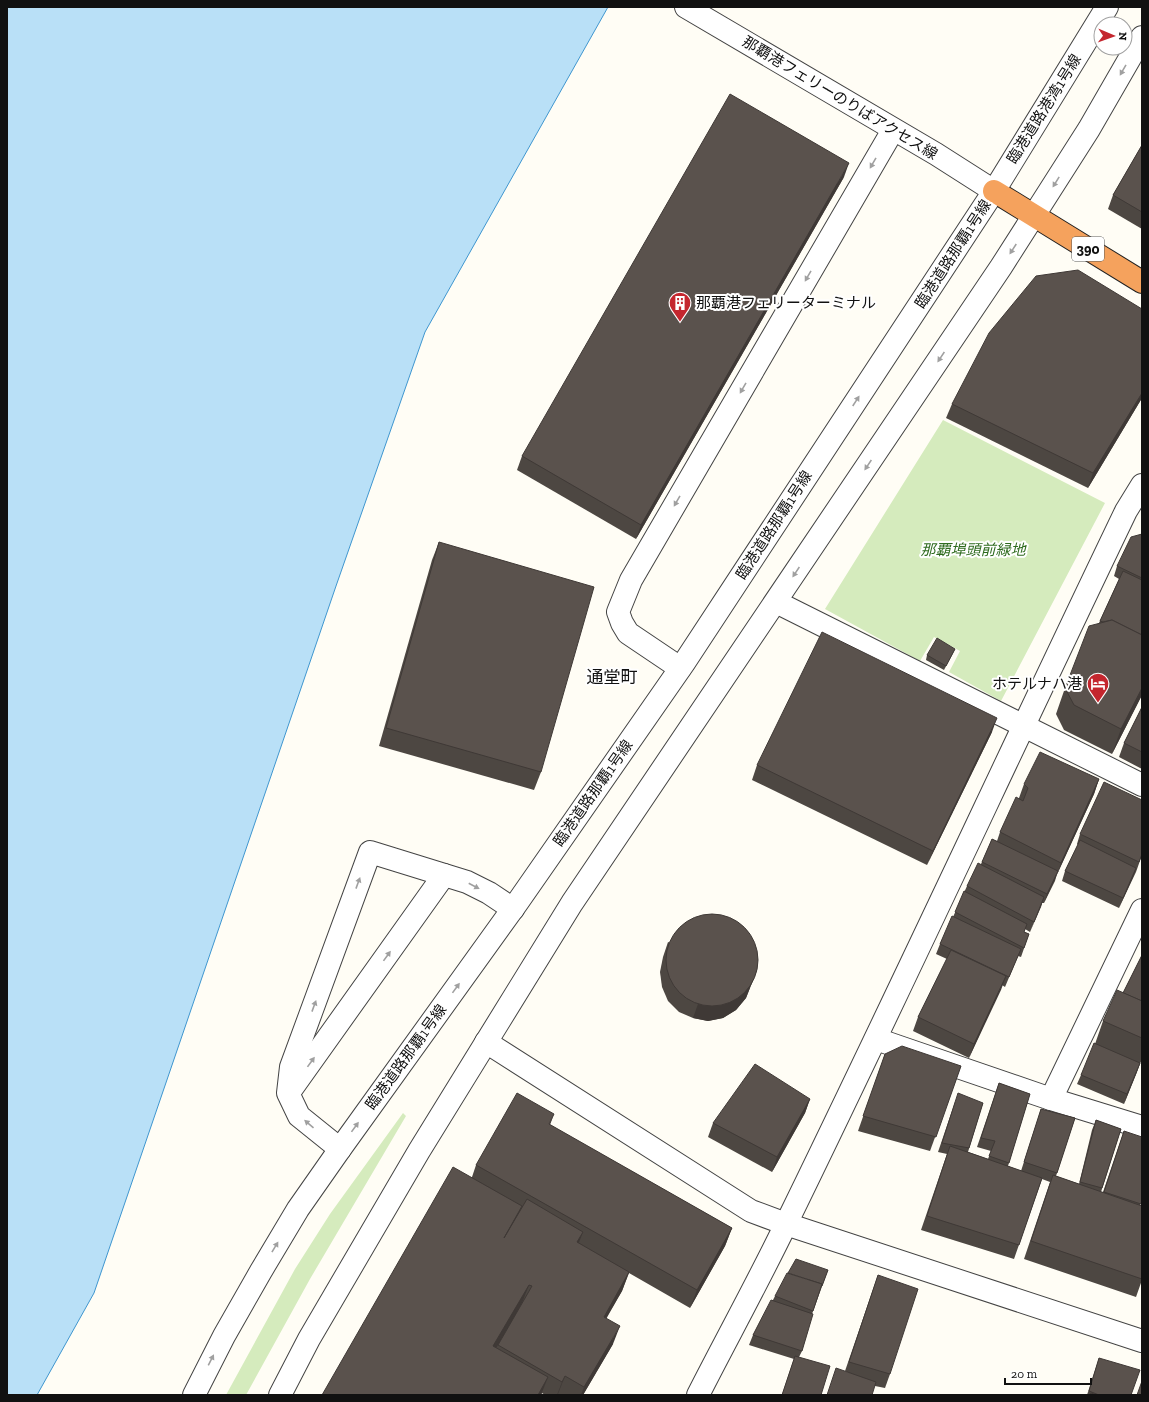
<svg xmlns="http://www.w3.org/2000/svg" width="1149" height="1402" viewBox="0 0 1149 1402" font-family="'Zilla Slab','Noto Sans JP',serif">
	<style>
		.green { fill: #d5ebbd }
		.water { fill: #b9e0f7; stroke: #3f96cf }
		.lines { fill: none; stroke-linecap: round; stroke-linejoin: round }
		.minor-casing { stroke: #444; stroke-width: 24 }
		.highway-casing { stroke: #222; stroke-width: 24 }
		.minor { stroke: #fff; stroke-width: 22 }
		.highway { stroke: #f5a25d; stroke-width: 22 }
		.wall { fill: #4d4742 }
		.shaded-wall { fill: #3f3936 }
		.building { fill: #5a524d; stroke: #3f3936 }
		.oneway { fill: #a0a0a0 }
		.labels { text-anchor: middle; dominant-baseline: central; stroke-width: 4; stroke-linejoin: round; paint-order: stroke }
		.shield { fill: #fff; stroke: #585858; stroke-width: 1 }
		.shield-label { font-size: 14px; font-weight: bold; fill: #111 }
		.street-label { font-size: 15px; fill: #111; stroke: #fff }
		.poi-label { font-size: 15px; fill: #111; stroke: #fff; text-anchor: start }
		.park-label { font-size: 15px; font-style: italic; fill: #2f6b1f; stroke: #fff }
		.quarter-label { font-size: 17px; fill: #111; stroke: #fff }
	</style>
	<rect width="100%" height="100%" fill="#fffdf5"/>
	<!-- green -->
	<g class="green">
		<path d="M943,420L1105,503L1001,701L949,672L960,651L934,637L920,661L825,609Z"/>
		<path d="M403,1113L406,1116L310,1279L246,1395H226L295,1269L330,1214Z"/>
	</g>
	<!-- water -->
	<path class="water" d="M7,7H608L425,332L336,586L94,1293L37,1395H7Z"/>
	<g class="lines">
		<!-- minor casing -->
		<g class="minor-casing">
			<g id="minor">
				<path d="M686,7L936,154L994,191"/>
				<path d="M776,602L1142,785"/>
				<path d="M680,668L628,633L622,623L618,612L631,580L893,130"/>
				<path d="M876,1039L1051,1099L1142,1127"/>
				<path d="M486,1042L751,1211L786,1224L1142,1341"/>
				<path d="M290,1091L444,875"/>
				<path d="M1051,1099L1142,910"/>
				<path d="M340,1149L299,1116L288,1093L291,1067L370,852L467,882L489,893L513,909"/>
				<path d="M194,1395L224,1336L261,1271L298,1209L340,1149L517,903L684,663L994,191L1107,7"/>
				<path d="M280,1395L309,1339L419,1151L572,903L1001,267L1089,129L1142,37"/>
				<path d="M698,1395C727,1338 758,1282 786,1224C902,987 1012,748 1126,511L1142,485"/>
			</g>
		</g>
		<!-- highway casing -->
		<g class="highway-casing">
			<path id="highway" d="M994,191L1142,282"/>
		</g>
		<!-- minor -->
		<use href="#minor" class="minor"/>
		<!-- highway -->
		<use href="#highway" class="highway"/>
	</g>
	<!-- wall -->
	<g class="wall">
		<path d="M1142,145V229L1108,209L1113,195Z"/>
		<path d="M844,177L636,539L517,470L522,456Z"/>
		<path d="M1142,309V398L1088,488L946,418L952,404Z"/>
		<path d="M1142,534V695L1112,754L1064,730L1056,714L1065,688L1099,623L1119,579L1114,576L1117,566Z"/>
		<path d="M439,542L541,772L534,790L379,746L432,560Z"/>
		<path d="M955,649L953,653L944,670L926,660L927,655Z"/>
		<path d="M1142,707V769L1119,757L1124,743Z"/>
		<path d="M992,732L927,865L752,780L757,765Z"/>
		<path d="M1099,779L1094,794L1057,874L1055,881L1044,903H1042L1030,932L1025,929L1024,932L1029,934L1021,957L1018,956L1005,987L1002,985L969,1058L913,1031L918,1017L947,959L936,954L940,944L953,917L967,886L981,864L992,839L997,841L1000,832L1019,798L1024,784Z"/>
		<path d="M1080,834L1142,855L1136,872L1119,908L1062,881L1065,871L1078,845L1077,844Z"/>
		<path d="M668,942L757,970L746,998L736,1010L723,1018L708,1021L693,1018L679,1012L668,1001L662,987L660,972L663,957Z"/>
		<path d="M1142,955V1059L1124,1104L1077,1084L1081,1075L1095,1044L1103,1021L1123,993Z"/>
		<path d="M885,1054L961,1066L930,1151L858,1131Z"/>
		<path d="M999,1083L1030,1094L1008,1166L1021,1171L1041,1109L1075,1118L1056,1176L1079,1184L1092,1130L1096,1120L1121,1129L1101,1192H1103L1124,1131L1142,1200L1140,1205L1142,1206V1280L1136,1297L1024,1259L1050,1182L1042,1179L1014,1259L921,1230L947,1154L938,1152L955,1102L983,1103L968,1152L988,1159L991,1151L977,1147Z"/>
		<path d="M810,1099L805,1113L772,1172L708,1137L713,1123Z"/>
		<path d="M550,1125L732,1228L725,1246L690,1308L629,1273L622,1291L606,1318L613,1344L583,1395H559L558,1394V1395H545L542,1393L541,1395H322L472,1177L476,1165Z"/>
		<path d="M828,1270L812,1314L802,1351L799,1357L821,1395H782L794,1359L749,1345L753,1335L773,1300L775,1296Z"/>
		<path d="M878,1275L890,1374L885,1388L875,1386L845,1371Z"/>
		<path d="M1099,1358L1131,1395H1087Z"/>
	</g>
	<!-- shaded-wall -->
	<g class="shaded-wall">
		<path d="M849,163L844,177L636,539L641,525Z"/>
		<path d="M1142,393V398L1088,488L1093,473Z"/>
		<path d="M1142,688V695L1112,754L1121,729Z"/>
		<path d="M997,718L992,732L927,865L933,851Z"/>
		<path d="M1099,779L1094,794L1044,903L1047,894L1057,874L1061,863Z"/>
		<path d="M1136,868L1133,877L1119,908L1123,898Z"/>
		<path d="M1044,897L1041,907L1030,932Z"/>
		<path d="M757,970L746,998L736,1010L723,1018L708,1021L693,1018L698,1004Z"/>
		<path d="M1006,976L1001,990L969,1058L974,1044Z"/>
		<path d="M1140,1063L1137,1072L1124,1104L1127,1094Z"/>
		<path d="M810,1099L805,1113L772,1172L777,1157Z"/>
		<path d="M554,1114L547,1133L549,1124Z"/>
		<path d="M732,1228L725,1246L690,1308L697,1290Z"/>
		<path d="M583,1232L576,1250L577,1242Z"/>
		<path d="M629,1272L622,1291L597,1335L604,1317Z"/>
		<path d="M529,1285L522,1303L487,1364L493,1346Z"/>
		<path d="M620,1326L613,1344L583,1395H581L584,1387Z"/>
		<path d="M565,1376L558,1394L557,1395L562,1382Z"/>
		<path d="M548,1377L541,1395H538Z"/>
	</g>
	<!-- building -->
	<g class="building">
		<path d="M730,94L849,163L641,525L522,456Z"/>
		<path d="M1142,145V212L1113,195Z"/>
		<path d="M1078,270L1142,309V393L1093,473L952,404L989,333L1036,276Z"/>
		<path d="M1142,534V578L1117,566L1131,537Z"/>
		<path d="M439,542L594,587L541,772L386,728Z"/>
		<path d="M1123,571L1142,580V635L1112,620L1103,622L1100,621Z"/>
		<path d="M1112,620L1142,635V688L1121,729L1074,705L1065,688L1089,626Z"/>
		<path d="M822,632L997,718L933,851L757,765Z"/>
		<path d="M937,638L955,649L946,666L927,655Z"/>
		<path d="M1142,707V752L1124,743Z"/>
		<path d="M1040,752L1099,779L1061,863L1000,832L1016,797L1023,801L1028,788L1024,784Z"/>
		<path d="M1104,782L1142,800V854L1139,862L1080,834Z"/>
		<path d="M992,839L1058,871L1047,894L982,862Z"/>
		<path d="M1080,840L1136,868L1123,898L1065,871Z"/>
		<path d="M978,863L1044,897L1034,922L967,886Z"/>
		<path d="M964,891L1027,924L1024,932L1029,934L1024,948L955,912Z"/>
		<circle cx="712" cy="960" r="46"/>
		<path d="M952,916L1021,949L1009,977L940,944Z"/>
		<path d="M951,950L1006,976L974,1044L918,1017Z"/>
		<path d="M1142,955V1001L1123,993Z"/>
		<path d="M1117,990L1142,1001V1038L1103,1021Z"/>
		<path d="M1094,1043L1140,1063L1127,1094L1081,1075Z"/>
		<path d="M902,1046L961,1066L936,1137L863,1116L885,1054Z"/>
		<path d="M755,1064L810,1099L777,1157L713,1123Z"/>
		<path d="M999,1083L1030,1094L1009,1163L989,1156L995,1141L981,1138Z"/>
		<path d="M517,1093L554,1114L549,1124L732,1228L697,1290L476,1165Z"/>
		<path d="M958,1093L983,1103L969,1148L942,1143Z"/>
		<path d="M1041,1109L1075,1118L1057,1173L1024,1162Z"/>
		<path d="M1096,1120L1121,1129L1102,1188L1080,1182Z"/>
		<path d="M1124,1131L1142,1137V1200L1141,1204L1104,1192Z"/>
		<path d="M950,1146L1042,1178L1019,1245L927,1216Z"/>
		<path d="M453,1167L522,1206L504,1238L527,1199L583,1232L577,1242L629,1272L604,1317L620,1326L584,1387L565,1376L562,1382L498,1345L532,1286L529,1285L493,1346L548,1377L538,1395H322Z"/>
		<path d="M1053,1175L1142,1206V1279L1031,1241Z"/>
		<path d="M796,1259L828,1270L822,1286H821L822,1284L788,1273Z"/>
		<path d="M787,1273L822,1284L813,1311L775,1296Z"/>
		<path d="M878,1275L918,1289L890,1374L849,1362Z"/>
		<path d="M771,1300L813,1314L802,1351L753,1335Z"/>
		<path d="M795,1356L830,1366L821,1395H782Z"/>
		<path d="M1099,1358L1140,1370L1131,1395H1099L1089,1391Z"/>
		<path d="M836,1368L876,1382L872,1395H827Z"/>
		<path d="M1142,1381V1395H1137Z"/>
		<path d="M1091,1393L1097,1395H1090Z"/>
	</g>
	<!-- one-way arrows -->
	<defs><path id="oneway-solid" d="M-6-.8H1V-3.2L6.5 0L1 3.2V.8H-6Z"/></defs>
	<g class="oneway">
		<use href="#oneway-solid" transform="translate(1123 70) rotate(120)"/>
		<use href="#oneway-solid" transform="translate(873 163) rotate(120)"/>
		<use href="#oneway-solid" transform="translate(1056 182) rotate(122)"/>
		<use href="#oneway-solid" transform="translate(1013 249) rotate(123)"/>
		<use href="#oneway-solid" transform="translate(808 276) rotate(120)"/>
		<use href="#oneway-solid" transform="translate(941 357) rotate(124)"/>
		<use href="#oneway-solid" transform="translate(743 388) rotate(120)"/>
		<use href="#oneway-solid" transform="translate(856 401) rotate(-57)"/>
		<use href="#oneway-solid" transform="translate(868 465) rotate(124)"/>
		<use href="#oneway-solid" transform="translate(677 501) rotate(120)"/>
		<use href="#oneway-solid" transform="translate(796 572) rotate(124)"/>
		<use href="#oneway-solid" transform="translate(358 883) rotate(-70)"/>
		<use href="#oneway-solid" transform="translate(474 886) rotate(28)"/>
		<use href="#oneway-solid" transform="translate(387 956) rotate(-54)"/>
		<use href="#oneway-solid" transform="translate(456 988) rotate(-54)"/>
		<use href="#oneway-solid" transform="translate(314 1006) rotate(-70)"/>
		<use href="#oneway-solid" transform="translate(311 1062) rotate(-54)"/>
		<use href="#oneway-solid" transform="translate(309 1124) rotate(-139)"/>
		<use href="#oneway-solid" transform="translate(355 1127) rotate(-54)"/>
		<use href="#oneway-solid" transform="translate(275 1247) rotate(-59)"/>
		<use href="#oneway-solid" transform="translate(211 1360) rotate(-63)"/>
	</g>
	<!-- icons -->
	<defs>
		<g id="building-pin" transform="scale(1.15)"><path d="M0 17L-7.5 6A9.5 9.5 0 1 1 7.5 6Z" fill="#c4262e" stroke="#fff"/><path d="M-4-6H4V6H1V3H-1V6H-4ZM-2.5-4.3h1.7v1.8h-1.7ZM.8-4.3h1.7v1.8H.8ZM-2.5-1h1.7V.8h-1.7ZM.8-1h1.7V.8H.8Z" fill="#fff"/></g>
		<g id="hotel-pin" transform="scale(1.15)"><path d="M0 17L-7.5 6A9.5 9.5 0 1 1 7.5 6Z" fill="#c4262e" stroke="#fff"/><path d="M-6-4.5h1.5V1H6V5H4.5V3h-9V5H-6ZM-4 0a1.8 1.8 0 1 1 3.6 0ZM.5 0V-2.5h3Q6-2.5 6 0Z" fill="#fff"/></g>
	</defs>
	<g fill-rule="evenodd">
		<use href="#building-pin" x="680" y="303"/>
		<use href="#hotel-pin" x="1098" y="684"/>
	</g>
	<g class="labels">
		<!-- shield labels -->
		<rect class="shield" x="1072" y="237" width="32" height="24" rx="3"/>
		<g class="shield-label">
			<text x="1088" y="249">390</text>
		</g>
		<!-- street labels -->
		<g class="street-label">
			<text transform="translate(840 98) rotate(31)">那覇港フェリーのりばアクセス線</text>
			<text transform="translate(1044 109) rotate(-58)">臨港道路港湾1号線</text>
			<text transform="translate(953 254) rotate(-57)">臨港道路那覇1号線</text>
			<text transform="translate(774 525) rotate(-57)">臨港道路那覇1号線</text>
			<text transform="translate(593 793) rotate(-55)">臨港道路那覇1号線</text>
			<text transform="translate(406 1057) rotate(-54)">臨港道路那覇1号線</text>
		</g>
		<!-- poi labels -->
		<g class="poi-label">
			<text x="696" y="303">那覇港フェリーターミナル</text>
			<text x="1082" y="684" text-anchor="end">ホテルナハ港</text>
		</g>
		<!-- park labels -->
		<g class="park-label">
			<text x="973" y="550">那覇埠頭前緑地</text>
		</g>
		<!-- quarter labels -->
		<g class="quarter-label">
			<text x="612" y="677">通堂町</text>
		</g>
	</g>
	<!-- border -->
	<rect width="1149" height="1402" fill="none" stroke="#111111" stroke-width="16"/>
	<!-- north arrow -->
	<g transform="translate(1113 36) rotate(92)"><circle r="19" fill="#ffffff" stroke="#a0a0a0"/>
	<path d="M0-3L7 15L0 10L-7 15Z" fill="#c4262e"/>
	<text y="-6" font-size="11" font-weight="bold" text-anchor="middle" fill="#111111">N</text>
	</g>
	<!-- scale -->
	<path d="M1005 1378v6h86v-6" fill="none" stroke="#111111" stroke-width="2"/>
	<text x="1011" y="1378" font-size="12" fill="#111111" stroke="#ffffff" stroke-width="3" paint-order="stroke">20 m</text>
</svg>
